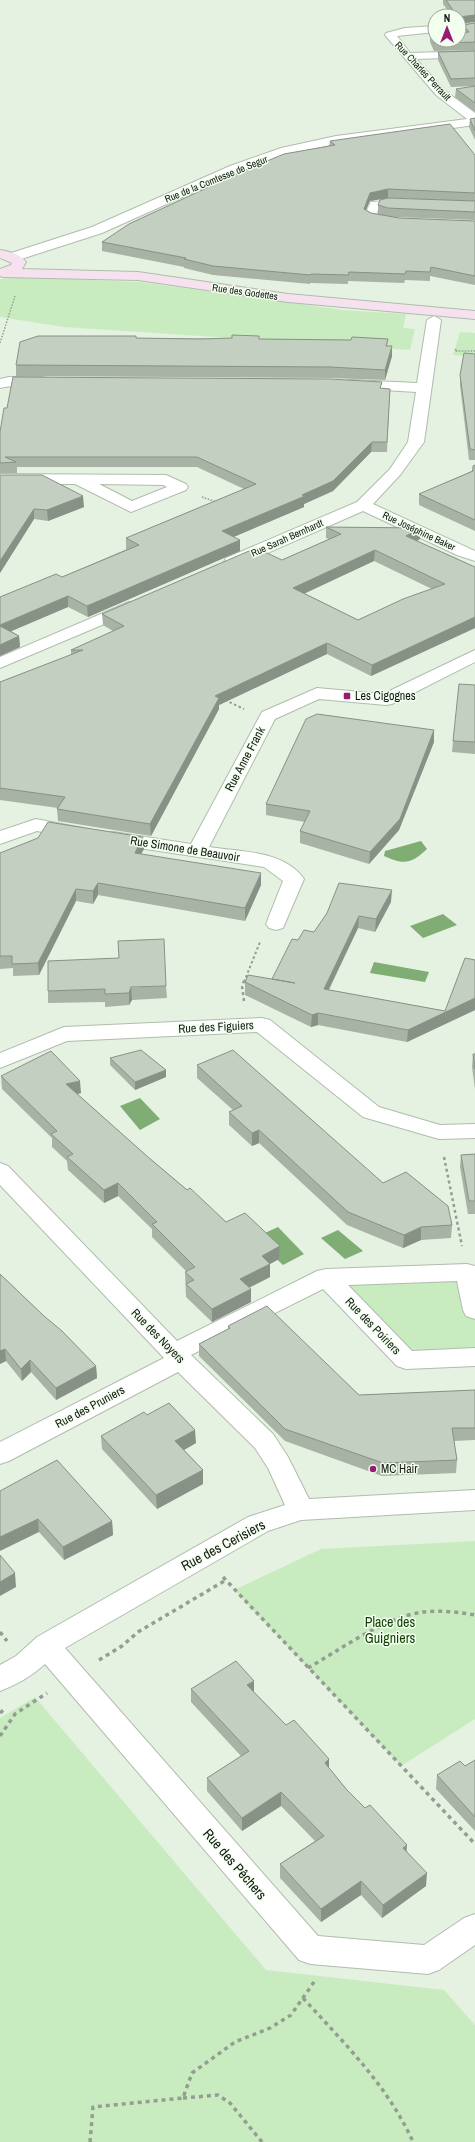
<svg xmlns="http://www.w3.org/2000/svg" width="475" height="2142" viewBox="0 0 475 2142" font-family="'Archivo Narrow',sans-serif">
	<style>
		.green { fill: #c8ecc0 }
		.water { fill: #7fad74 }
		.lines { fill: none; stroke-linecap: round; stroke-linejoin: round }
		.lane-casing { stroke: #b0bcad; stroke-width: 1 }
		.street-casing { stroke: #b0bcad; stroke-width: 2 }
		.secondary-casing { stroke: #b0bcad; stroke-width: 2 }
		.path-far3 { stroke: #949d92; stroke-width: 1.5; stroke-dasharray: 1.5 1.5; stroke-linecap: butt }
		.path-far2 { stroke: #949d92; stroke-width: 2; stroke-dasharray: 2.5 2.5; stroke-linecap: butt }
		.path-far1 { stroke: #949d92; stroke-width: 2.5; stroke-dasharray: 3 3; stroke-linecap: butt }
		.path { stroke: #949d92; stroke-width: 3.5; stroke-dasharray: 4 4; stroke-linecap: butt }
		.lane { fill: #fff; fill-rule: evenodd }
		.street { fill: #fff; fill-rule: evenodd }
		.secondary { fill: #f6e2ee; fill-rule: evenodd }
		.wall { fill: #a8b2a5; fill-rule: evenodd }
		.shaded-wall { fill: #889186 }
		.building { fill: #c3cfc0; stroke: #889186; fill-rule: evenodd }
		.poi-dot { fill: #981a72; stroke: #f2ffef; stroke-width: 1.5 }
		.labels { text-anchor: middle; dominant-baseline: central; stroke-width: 3; stroke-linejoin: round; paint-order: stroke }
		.far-street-label { font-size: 10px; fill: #141813; stroke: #f2ffef }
		.poi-label { font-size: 12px; fill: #141813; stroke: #f2ffef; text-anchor: start }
		.street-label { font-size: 12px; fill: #141813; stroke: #f2ffef }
		.near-street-label { font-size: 14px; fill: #141813; stroke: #f2ffef }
		.near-park-label { font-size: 14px; fill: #103e01; stroke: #f2ffef }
	</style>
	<rect width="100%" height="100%" fill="#e5f2e2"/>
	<!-- green -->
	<g class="green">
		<path d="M22,277L140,282L343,310L406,314L403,328L415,329L410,350L64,327L0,317V279Z"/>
		<path d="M460,332L475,333V357L453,355Z"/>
		<path d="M467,1272L475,1310V1357L406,1360L326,1277Z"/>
		<path d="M475,1541V1719L401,1766L234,1590L321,1549Z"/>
		<path d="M35,1697L266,1970L444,1990L475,2025V2142H0V1718Z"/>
	</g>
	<!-- water -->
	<g class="water">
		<path d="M421,841L427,849C411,864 404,865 384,856L385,851Z"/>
		<path d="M443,914L457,925L423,938L410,926Z"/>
		<path d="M374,962L429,972L425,982L370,973Z"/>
		<path d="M140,1098L160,1119L140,1130L120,1106Z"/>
		<path d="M278,1227L304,1254L283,1265L254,1238Z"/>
		<path d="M338,1230L363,1251L345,1259L321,1238Z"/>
	</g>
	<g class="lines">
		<!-- lane casing -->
		<g class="lane-casing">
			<path id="lane" d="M404,200L408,201L409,203L408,205L379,207L376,215L396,219L398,221L396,223L374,222L364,216L371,202Z"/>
		</g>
		<!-- street casing -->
		<g class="street-casing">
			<g id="street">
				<path d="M475,24V30L459,31V25Z"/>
				<path d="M435,26V32L397,36L410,53L475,51V57L416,59L444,90L475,113V125L336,144L288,154L238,172L102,233L18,260H8L6,257L8,254L92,227L230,166L281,148L336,136L467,119L436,95L385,35L386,33L405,28Z"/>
				<path d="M434,316L441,320L424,442L400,475L373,504L475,551V561L457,555L363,511L238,566H226L224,562L226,558L357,502L390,469L408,442L416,392L351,388L346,387L344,384L346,381L351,380L417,383L427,320Z"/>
				<path d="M9,377H42L47,378L49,381L47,384C32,388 16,384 0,388V379Z"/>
				<path d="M0,474L166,475L186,484L188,487L186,490L131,512L75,484H0ZM99,484L163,485L167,487L132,501Z"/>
				<path d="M129,602L135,603L137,607L135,611L0,668V657Z"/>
				<path d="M475,650V662L392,704L386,705L319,699L275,719L209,847C240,852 284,850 304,879L283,928L276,930L269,928L266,924L283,881L264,867L113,844L106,842L103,838L106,834L113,832L191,844L262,712L317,688L383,694Z"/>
				<path d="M36,819L82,828L85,832L82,836L75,838L37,831L0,844V831Z"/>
				<path d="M262,1018L270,1020L379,1107L440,1125L475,1124V1138L439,1139L363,1117L257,1032L67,1041L0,1068V1053L64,1027Z"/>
				<path d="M0,1163L8,1166L177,1341L317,1271L326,1269L467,1264L475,1266V1319L466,1316L463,1310L457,1281L348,1285L412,1351L475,1348V1366L406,1369L397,1366L323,1289L191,1355L273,1434L288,1457L309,1499L475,1490V1510L301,1520L268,1531L65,1648L318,1936L424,1945L464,1918L475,1914V1945L439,1970L428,1974L310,1964L299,1960L45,1664C32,1676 16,1685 0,1691V1665L16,1656L37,1637L248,1517L285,1505L268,1468L255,1448L178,1372L9,1461L0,1464V1442L164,1358L0,1185Z"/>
			</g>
		</g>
		<!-- secondary casing -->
		<g class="secondary-casing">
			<path id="secondary" d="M0,250C10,252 19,253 26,262L22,269L138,272L288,294L475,311V319L288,302L138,280L3,277L0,276V269L11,265L12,263L0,258Z"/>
		</g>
		<!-- path-far3 -->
		<g class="path-far3">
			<path d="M0,343L15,296"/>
			<path d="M456,349L455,351H475"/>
			<path d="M202,497L216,502"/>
		</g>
		<!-- path-far2 -->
		<g class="path-far2">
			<path d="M225,700L244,709"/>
			<path d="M244,982L260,942"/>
		</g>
		<!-- path-far1 -->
		<g class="path-far1">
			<path d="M244,1001L242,986L244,981"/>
			<path d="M444,1157L462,1246"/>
		</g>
		<!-- path -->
		<g class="path">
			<path d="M223,1577L475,1844"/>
			<path d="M0,1632L7,1641"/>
			<path d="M99,1660L122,1646L138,1632L226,1580"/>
			<path d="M308,1668C341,1649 385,1617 423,1612C440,1610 458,1612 475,1615"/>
			<path d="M0,1713L6,1708"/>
			<path d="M0,1736L15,1714L47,1693"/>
			<path d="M303,1998C344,2043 388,2086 413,2142"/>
			<path d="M183,2098L218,2095L230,2103L262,2142"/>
			<path d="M90,2142L93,2107L183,2098L192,2073L235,2042L270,2028L291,2015L314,1982"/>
		</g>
		<!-- lane -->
		<use href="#lane" class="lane"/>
		<!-- street -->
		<use href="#street" class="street"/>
		<!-- secondary -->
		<use href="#secondary" class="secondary"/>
	</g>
	<!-- wall -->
	<g class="wall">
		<path d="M443,0H475V50L434,51L430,42V34L463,32V25L475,23L459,16H452L443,4Z"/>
		<path d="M475,51V86L451,87L438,60V52Z"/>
		<path d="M475,86V112L455,97L456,89Z"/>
		<path d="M475,118V140L469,127L470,119Z"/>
		<path d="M330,141L475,155V220L394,217L399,218L475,221V285L430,276V281L405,280L404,283L348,281V284L310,283V284L213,275L184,268V267L102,251V242L329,146ZM388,198L415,199L378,205V214L371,213L366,210L370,201Z"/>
		<path d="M136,338L351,340L388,339L387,346L392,356L385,380L330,378L16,376V365Z"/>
		<path d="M475,354V460H469L460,385V375Z"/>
		<path d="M381,388L390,389L387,452H371L333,491L304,504V507L233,537L240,540V551L88,617L68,607L11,631L19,636L20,647L0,656V597L62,577L127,549H126V538L244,489L197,467H17V473H0V432Z"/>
		<path d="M475,465V531L419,505V494L472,471L473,466Z"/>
		<path d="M0,475L84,507L48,521L34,519L0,573Z"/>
		<path d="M326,527L421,528L420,539L417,541L475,567V628L371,676L327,654L219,705V709L151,836L58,821L57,809L58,808L0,800V682L71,655V650L113,631L103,625L102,614L282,560L329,539L326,538ZM374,561L432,589L358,620L304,593Z"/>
		<path d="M475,685V754L452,752L453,741Z"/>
		<path d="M434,730V742L399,830L369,864L300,843V831L305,822L266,815V804Z"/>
		<path d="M143,837L144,849L141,854L261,885L245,921L98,895L93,904L76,901L39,975L13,976V968L0,969V853Z"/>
		<path d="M391,902L375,932L358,928L329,990L445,1011L475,1010L407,1042L318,1025L311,1027L245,995V982L272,979L298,940L314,932Z"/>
		<path d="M166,986L167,998L132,1000L129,1005L105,1007V1002L48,1003V991Z"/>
		<path d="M473,1054H475V1089L472,1067Z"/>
		<path d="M110,1058L166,1077L135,1090L110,1065Z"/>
		<path d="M197,1065L383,1183L452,1225L451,1238L421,1240L403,1248L347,1225L259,1143L252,1146L229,1125V1112L233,1110L197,1078Z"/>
		<path d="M1,1076L81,1093L77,1094L148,1157L226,1222L280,1246L279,1259L270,1264V1277L249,1288L251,1302L212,1322L186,1297L185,1272L186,1271L152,1237V1229L118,1196L104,1203L68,1170L67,1161L52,1147V1138L2,1089Z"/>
		<path d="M475,1154V1214H468L460,1167L461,1155Z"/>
		<path d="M0,1274L96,1366L97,1378L56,1400L31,1372L22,1381L6,1361L0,1364Z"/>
		<path d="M228,1326L359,1395L475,1390V1440L454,1441L457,1460L456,1473L382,1476L285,1441L199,1356V1344L228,1329Z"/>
		<path d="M147,1415L196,1443L184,1450L203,1470V1484L157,1509L102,1449L101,1436Z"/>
		<path d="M0,1491L112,1521L113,1535L64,1560L39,1532Z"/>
		<path d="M191,1689L254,1692L286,1725L329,1759V1768L347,1790L407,1851L426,1886L382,1918L361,1895L321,1922L280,1878V1864L315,1841L281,1806L242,1831L207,1791V1778L241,1756L191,1702Z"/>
		<path d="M475,1760V1831L436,1789L437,1775L465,1766Z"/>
	</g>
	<!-- shaded-wall -->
	<g class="shaded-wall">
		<path d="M475,15V22L459,24V17Z"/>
		<path d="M388,189V198L370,201L363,217L364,209L370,193Z"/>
		<path d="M392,346V356L385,380V370Z"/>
		<path d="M372,442L371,452L333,491L304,504V507L222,542V531L302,495Z"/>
		<path d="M83,496L84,507L48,521L47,510Z"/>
		<path d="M34,509V519L0,573V561Z"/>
		<path d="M421,528L420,539L405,547L406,536Z"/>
		<path d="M240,540V551L88,617L87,606Z"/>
		<path d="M375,550L374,561L293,599V588Z"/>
		<path d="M68,596V607L0,636V625Z"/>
		<path d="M475,617V628L371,676L372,665Z"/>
		<path d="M19,636L20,647L0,656V645Z"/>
		<path d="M327,643V654L219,705V709L151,836L150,824L215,696Z"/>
		<path d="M434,730V742L399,830L369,864L370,852Z"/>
		<path d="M143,837L144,849L135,865V853Z"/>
		<path d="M261,873V885L245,921V908Z"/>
		<path d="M98,883V895L93,904V891Z"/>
		<path d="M76,889V901L39,975L38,963Z"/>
		<path d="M392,890L391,902L375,932L376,919Z"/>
		<path d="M359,916L358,928L323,1001L324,989Z"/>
		<path d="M131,987L132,1000L129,1005V993Z"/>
		<path d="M475,998V1010L407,1042L408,1030Z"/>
		<path d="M318,1013V1025L311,1027L312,1015Z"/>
		<path d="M166,1070V1077L135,1090V1082Z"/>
		<path d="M80,1081L81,1093L66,1097V1084Z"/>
		<path d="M259,1130V1143L252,1146V1133Z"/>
		<path d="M118,1183V1196L104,1203V1190Z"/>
		<path d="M421,1227V1240L403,1248L404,1235Z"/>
		<path d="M280,1246L279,1259L270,1264V1277L240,1292V1279L262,1256Z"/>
		<path d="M251,1289V1302L212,1322V1309Z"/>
		<path d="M5,1349L6,1361L0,1364V1351Z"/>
		<path d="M30,1360L31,1372L22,1381L21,1369Z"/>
		<path d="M96,1366L97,1378L56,1400V1388Z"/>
		<path d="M195,1430L196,1443L175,1455V1441Z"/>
		<path d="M203,1470V1484L157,1509L156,1495Z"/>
		<path d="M38,1519L39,1532L0,1551V1537Z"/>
		<path d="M112,1521L113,1535L64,1560L63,1547Z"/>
		<path d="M15,1573L16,1587L0,1596V1582Z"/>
		<path d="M254,1681V1694L247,1685Z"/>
		<path d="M329,1759V1773L325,1763Z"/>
		<path d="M281,1792V1806L242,1831V1818Z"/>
		<path d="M407,1845L406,1858L403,1848Z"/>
		<path d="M427,1873L426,1886L382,1918L383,1905Z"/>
		<path d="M361,1881V1895L321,1922V1909Z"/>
	</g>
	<!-- building -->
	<g class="building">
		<path d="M446,0H475V15L459,17V16H457Z"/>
		<path d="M475,23V42L434,43L430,34H435V40H459V33L469,32L463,25Z"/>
		<path d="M475,51V78L451,79L438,52Z"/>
		<path d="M475,86V103L456,89Z"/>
		<path d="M475,118V131L470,119Z"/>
		<path d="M450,124L475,155V193L388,189L370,193L364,209L371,213L399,218L475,221V276L431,267L430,272L406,271L405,274L349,272L348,275L311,274L310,275L213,266L184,259L186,258L102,242L129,224L243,171L284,154L335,145L330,141Z"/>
		<path d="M388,198L475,201V212L388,208L378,205L380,200Z"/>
		<path d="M232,335L259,336V339L351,340L352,337L388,339L386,346H392L385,370L330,367L16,365L20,342L38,336H136V338L200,339L232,338Z"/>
		<path d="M464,353L475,354V450L470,449L460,375Z"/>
		<path d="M13,377L330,379L382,382L380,388L390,389L387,442H372L333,481L302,495L305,496L222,531L240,540L87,606L68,596L0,625V597L56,574L62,577L139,545L126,538L256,484L197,457H5L16,462L0,463V432L4,408H7Z"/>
		<path d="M475,465V520L419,494L473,471V466Z"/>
		<path d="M0,475H42L83,496L47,510L34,509L0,561Z"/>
		<path d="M326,527L421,528L406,536L475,567V617L372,665L327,643L215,696L219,698L150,824L57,809L65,797L0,788V682L83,650H71L124,626L102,614L256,548L282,560L341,534ZM375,550L445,584L403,599L358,620L293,588Z"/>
		<path d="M0,626L19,636L0,645Z"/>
		<path d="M459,684L475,685V742L453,741Z"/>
		<path d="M317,714L434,730L400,819L370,852L300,831L310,811L266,804L306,719Z"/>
		<path d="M48,822L143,837L135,853L261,873L245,908L98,883L93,891L76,889L38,963L12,964V956H0V853L38,838Z"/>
		<path d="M339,883L392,890L376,919L359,916L324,989L445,1011L465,958L475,960V998L408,1030L318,1013L312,1015L245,982L248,975L295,983L272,979L292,939L298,940L304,930L314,932L327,913Z"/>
		<path d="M164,939L166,986L131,987L129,993L105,994V989L48,991V961L119,958L118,941Z"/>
		<path d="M141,1050L166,1070L135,1082L110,1058Z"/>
		<path d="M233,1050L383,1183L406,1172L448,1206L452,1225L421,1227L404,1235L348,1212L259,1130L252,1133L229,1112L242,1106L197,1065Z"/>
		<path d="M51,1051L80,1081L66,1084L148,1157L187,1190L190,1188L226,1222L245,1213L280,1246L262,1256L270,1264L240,1279L251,1289L212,1309L186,1284L194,1280L185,1272L195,1267L152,1224L157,1222L118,1183L104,1190L67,1157L73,1154L51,1134L57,1131L1,1076Z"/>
		<path d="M473,1054H475V1069Z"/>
		<path d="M475,1154V1201H469L461,1155Z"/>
		<path d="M0,1274L44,1316L62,1331L96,1366L56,1388L30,1360L21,1369L5,1349L0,1351Z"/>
		<path d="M267,1306L359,1395L475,1390V1428H452L457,1460L383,1463L285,1429L199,1344L230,1328L228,1326Z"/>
		<path d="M169,1403L195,1430L175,1441L203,1470L156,1495L101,1436L144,1412L147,1415Z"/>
		<path d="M57,1460L112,1521L63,1547L38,1519L0,1537V1491Z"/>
		<path d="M0,1555L15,1573L0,1582Z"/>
		<path d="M236,1661L254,1681L247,1685L286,1725L294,1720L329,1759L325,1763L347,1790L365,1808L370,1805L407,1845L403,1848L427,1873L383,1905L361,1881L321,1909L280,1864L324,1836L281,1792L242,1818L207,1778L249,1751L191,1689Z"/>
		<path d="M475,1760V1817L437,1775L460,1761L465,1766Z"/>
	</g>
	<!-- markers -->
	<g class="poi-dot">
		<rect x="343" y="692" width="8" height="8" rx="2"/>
		<circle cx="373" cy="1469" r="4"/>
	</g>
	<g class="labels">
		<!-- far-street labels -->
		<g class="far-street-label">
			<text transform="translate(423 71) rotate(47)">Rue Charles Perrault</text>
			<text transform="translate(216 179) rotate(-22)">Rue de la Comtesse de Segur</text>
			<text transform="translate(245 292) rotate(8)">Rue des Godettes</text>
			<text transform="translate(419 531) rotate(25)">Rue Joséphine Baker</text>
			<text transform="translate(287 538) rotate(-24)">Rue Sarah Bernhardt</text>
		</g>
		<!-- poi labels -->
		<g class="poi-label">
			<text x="355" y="696">Les Cigognes</text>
			<text x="381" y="1469">MC Hair</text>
		</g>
		<!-- street labels -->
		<g class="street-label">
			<text transform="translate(245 759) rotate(-62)">Rue Anne Frank</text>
			<text transform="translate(185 849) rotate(9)">Rue Simone de Beauvoir</text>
			<text transform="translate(216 1027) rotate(-3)">Rue des Figuiers</text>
			<text transform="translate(373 1326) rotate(46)">Rue des Poiriers</text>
			<text transform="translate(158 1336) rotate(46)">Rue des Noyers</text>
			<text transform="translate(90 1407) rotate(-28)">Rue des Pruniers</text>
		</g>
		<!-- near-street labels -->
		<g class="near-street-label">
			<text transform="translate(223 1545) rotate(-28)">Rue des Cerisiers</text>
			<text transform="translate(235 1864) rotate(49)">Rue des Pêchers</text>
		</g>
		<!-- near-park labels -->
		<g class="near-park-label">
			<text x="390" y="1622">Place des<tspan x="390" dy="16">Guigniers</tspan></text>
		</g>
	</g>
	<!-- north arrow -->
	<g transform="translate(447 28)"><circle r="19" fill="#f2ffef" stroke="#99a397"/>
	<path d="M0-3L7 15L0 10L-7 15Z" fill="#981a72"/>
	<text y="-6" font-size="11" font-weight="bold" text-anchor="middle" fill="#141813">N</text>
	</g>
</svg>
